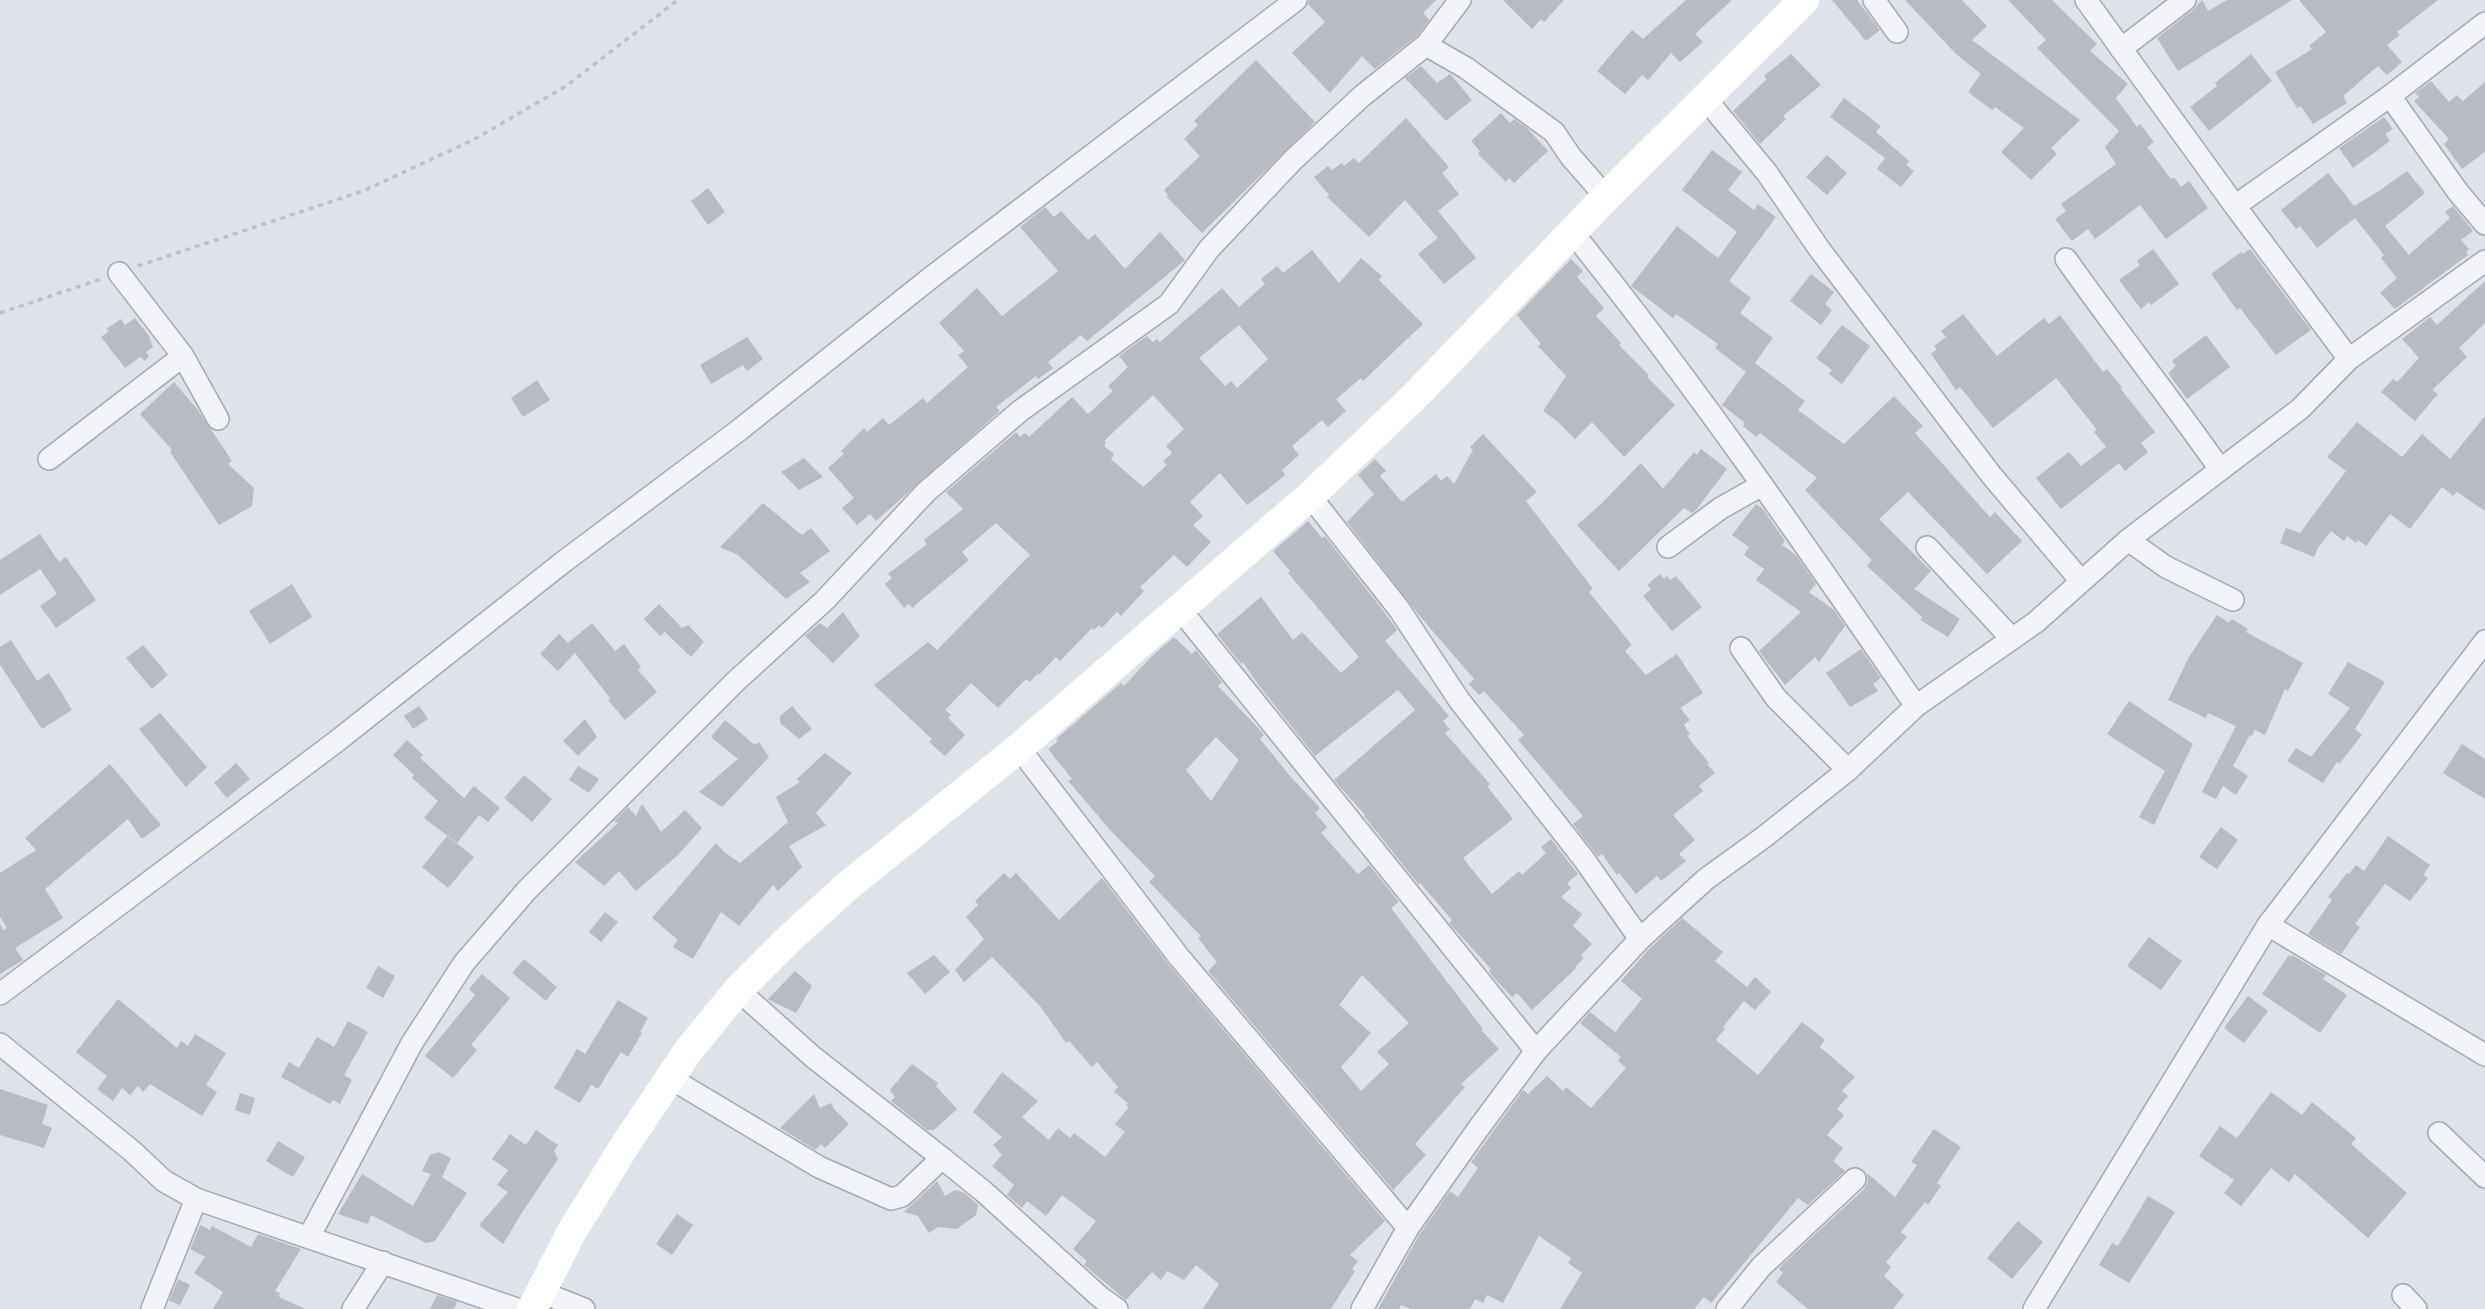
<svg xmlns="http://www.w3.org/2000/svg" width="2485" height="1309" viewBox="0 0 2485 1309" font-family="'Golos Text',sans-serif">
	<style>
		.building { fill: #b6bbc6; fill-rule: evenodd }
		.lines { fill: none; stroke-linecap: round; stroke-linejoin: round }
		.minor-casing { stroke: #a4a8b3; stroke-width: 24 }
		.path { stroke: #bdc0c8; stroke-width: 3.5; stroke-dasharray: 5 5; stroke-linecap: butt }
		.minor { stroke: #f2f3f7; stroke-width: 21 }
		.secondary { stroke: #fff; stroke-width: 30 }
	</style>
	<rect width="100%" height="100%" fill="#dfe2e9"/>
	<!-- building -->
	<g class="building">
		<path d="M1309,0H1436L1423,13L1429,20L1417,36L1375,69L1362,56L1330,93L1292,53L1325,22L1308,4Z"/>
		<path d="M1503,0H1564L1544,22L1541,19L1532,29Z"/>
		<path d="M1686,0H1732L1695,34L1703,42L1680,62L1671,53L1648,80L1642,75L1625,94L1597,71L1632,30L1643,39Z"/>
		<path d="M1832,0H1857L1880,30L1866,41Z"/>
		<path d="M1905,0H1962L1987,26L1972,40L2080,120L2051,148L2057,154L2031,180L2001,152L2024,128L1995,107L1992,110L1968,92L1981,74L1956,54Z"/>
		<path d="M2008,0H2052L2097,44L2090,51L2128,84L2116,98L2137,127L2140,124L2154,142L2147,147L2171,179L2174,177L2181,187L2189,181L2208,208L2166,239L2140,205L2095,239L2088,229L2072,241L2055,219L2066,211L2061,204L2116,164L2105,147L2119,131L2037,48L2046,40Z"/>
		<path d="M2202,0L2208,11L2227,0H2292L2178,71L2157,38L2193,10Z"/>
		<path d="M2299,0H2438L2397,32L2400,35L2387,45L2402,62L2387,75L2378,66L2343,96L2347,103L2313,124L2301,106L2297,108L2275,72L2312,49L2309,46L2326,32Z"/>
		<path d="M1791,54L1821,85L1783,116L1786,119L1760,144L1733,111L1767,79L1764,76Z"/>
		<path d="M2251,54L2272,81L2209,131L2190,107L2217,86L2215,83Z"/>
		<path d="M1256,60L1315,122L1202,233L1166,196L1168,195L1164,190L1200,156L1184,139L1198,125L1194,121Z"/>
		<path d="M1421,66L1437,83L1450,74L1472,100L1446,121L1405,78Z"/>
		<path d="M2431,81L2449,102L2457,95L2463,101L2485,82V152L2462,169L2444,144L2449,139L2414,101L2419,97L2415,93Z"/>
		<path d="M1844,98L1881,126L1876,132L1909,161L1906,165L1914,171L1901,187L1877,169L1885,158L1830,117Z"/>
		<path d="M1501,113L1510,123L1514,119L1527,128L1548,151L1514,183L1509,178L1506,182L1478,154L1480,151L1471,141Z"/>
		<path d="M2384,117L2393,129L2385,134L2390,141L2353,168L2339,148Z"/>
		<path d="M1406,118L1449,167L1442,173L1459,194L1438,211L1476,258L1444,284L1418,254L1438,238L1405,200L1369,237L1327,197L1329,195L1314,177L1328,166L1332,170L1342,163L1344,166L1354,158L1359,163Z"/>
		<path d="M1712,150L1742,172L1728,190L1754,210L1758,204L1776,217L1729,281L1751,298L1740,313L1773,338L1755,363L1805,401L1798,410L1844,444L1894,396L1923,426L1915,433L1990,517L1995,512L2022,541L1987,574L1908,492L1879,519L1931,571L1914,589L1960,619L1948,637L1920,620L1922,617L1867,566L1872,560L1805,490L1817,478L1760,433L1756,437L1743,426L1745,423L1722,405L1746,372L1715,348L1718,344L1676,314L1673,318L1631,286L1677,226L1718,258L1737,232L1682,190Z"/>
		<path d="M1827,155L1847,173L1827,195L1806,177Z"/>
		<path d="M2407,171L2425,193L2385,226L2409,255L2450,218L2445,212L2453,206L2473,231L2461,240L2469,249L2466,252L2468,255L2395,309L2380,293L2397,278L2381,258L2384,255L2355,218L2317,248L2300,226L2296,229L2281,210L2328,173L2354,206L2379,191Z"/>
		<path d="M708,188L725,212L708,225L691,201Z"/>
		<path d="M1045,207L1054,217L1061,211L1088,240L1095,234L1125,269L1160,232L1185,260L1087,341L1081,335L1048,362L1053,368L1038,379L1036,376L996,407L1000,411L876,521L870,514L857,525L842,508L854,498L828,468L844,454L841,451L864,428L867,432L883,418L889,425L923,398L927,403L968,367L958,355L964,351L939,323L977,288L1002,316L1058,271L1020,227Z"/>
		<path d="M2153,249L2179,284L2151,305L2149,302L2141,309L2119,280L2140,265L2137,261Z"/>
		<path d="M2250,249L2311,330L2276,355L2240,308L2237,310L2211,274L2241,252L2243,254Z"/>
		<path d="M1312,250L1339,283L1361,258L1382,276L1379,280L1423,324L1363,381L1361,378L1336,399L1346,411L1328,427L1322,420L1292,446L1299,455L1282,470L1285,475L1268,489L1247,505L1220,473L1190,502L1203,516L1193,525L1211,542L1187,567L1174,555L1140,587L1144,591L1121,616L1117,612L1102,628L1099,625L1094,630L1092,628L1060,661L1056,657L1039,675L1038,673L1030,682L1026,679L998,708L971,683L945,710L951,715L948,718L965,735L945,756L929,742L932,739L874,685L928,642L937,650L1030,555L996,523L962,552L969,560L912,608L909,604L904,608L885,584L892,578L888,574L927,544L924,540L963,509L946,492L1016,432L1020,437L1025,433L1029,437L1072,397L1088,414L1113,391L1108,386L1128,367L1119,356L1147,336L1153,342L1157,339L1160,342L1222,288L1239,307L1265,284L1261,279L1277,266L1283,273ZM1239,325L1268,359L1237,388L1231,381L1225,386L1199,358ZM1153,395L1184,429L1166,446L1172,453L1163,461L1167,465L1143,487L1111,459L1114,454L1104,446L1106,443L1104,441Z"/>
		<path d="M1571,259L1583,271L1577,277L1604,308L1596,316L1621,343L1619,345L1649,375L1647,377L1675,405L1624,457L1592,422L1575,439L1557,421L1543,411L1566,376L1538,346L1541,344L1517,315Z"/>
		<path d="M1811,274L1834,292L1825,304L1832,310L1821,325L1790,301Z"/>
		<path d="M2485,281V323L2459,348L2467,357L2432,390L2438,394L2415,421L2381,392L2393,379L2397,382L2400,379L2419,358L2402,339L2430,317L2437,325Z"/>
		<path d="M1963,314L1997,356L2044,318L2049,324L2060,315L2103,372L2107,369L2122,387L2120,388L2155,432L2141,443L2148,452L2125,471L2119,463L2061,509L2036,478L2069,452L2081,466L2106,447L2094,432L2097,430L2056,378L1993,428L1960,387L1956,390L1931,354L1937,349L1934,346L1946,337L1941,331Z"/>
		<path d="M135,318L149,336L153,347L146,352L149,356L145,361L140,357L125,368L101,337L109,331L106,329L121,319L125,325Z"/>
		<path d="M1842,325L1870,346L1842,384L1829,374L1832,370L1816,358Z"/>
		<path d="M2206,335L2230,367L2187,399L2168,373L2176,366L2172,361Z"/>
		<path d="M747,337L763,359L747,371L743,365L711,384L700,365Z"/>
		<path d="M537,380L550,400L523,417L511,398Z"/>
		<path d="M174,382L198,410L232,461L228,464L254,488L252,506L219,525L170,452L172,450L140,414Z"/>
		<path d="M2485,416V511L2457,492L2453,496L2442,487L2410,529L2390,514L2366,546L2358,540L2356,543L2347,536L2344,541L2331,531L2318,548L2314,557L2280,543L2286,528L2300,533L2346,471L2327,457L2357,422L2402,457L2422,434L2450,459Z"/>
		<path d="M1483,434L1537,492L1526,501L1593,589L1589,592L1632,645L1625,651L1646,675L1677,654L1703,693L1680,708L1690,720L1684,725L1690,734L1687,736L1709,763L1707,764L1715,773L1699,786L1703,791L1673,815L1695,840L1679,854L1686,861L1661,881L1657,876L1636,894L1619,873L1617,875L1602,854L1598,857L1573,824L1583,816L1518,740L1524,735L1484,691L1479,695L1469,684L1474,679L1418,614L1347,522L1374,494L1358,475L1375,459L1386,471L1380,476L1402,502L1436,474L1441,481L1447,476L1454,484L1473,450L1470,447Z"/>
		<path d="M1701,449L1727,469L1696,510L1692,513L1684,508L1619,571L1577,525L1600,505L1641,463L1663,489L1694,452L1697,455Z"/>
		<path d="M804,458L823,477L799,490L781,472Z"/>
		<path d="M763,503L802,535L811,528L830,551L800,573L810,582L786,599L738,555L720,547Z"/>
		<path d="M1756,504L1763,509L1785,541L1782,545L1796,555L1816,584L1809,592L1834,610L1845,626L1819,662L1815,657L1785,685L1759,651L1801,612L1756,580L1764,569L1744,555L1749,547L1732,535Z"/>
		<path d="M1308,521L1322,538L1325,536L1388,617L1397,630L1385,641L1449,716L1443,721L1450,729L1445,733L1490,784L1487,786L1513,819L1463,858L1492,894L1519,871L1522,875L1546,853L1541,847L1551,839L1578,874L1567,883L1571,888L1561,897L1582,914L1573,926L1592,944L1581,955L1584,958L1575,967L1576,968L1532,1010L1517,993L1512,997L1494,978L1489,971L1491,969L1449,923L1452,920L1420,883L1419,885L1364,816L1365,815L1334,780L1415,710L1398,690L1315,756L1260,687L1243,662L1241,664L1217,634L1261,597L1293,640L1302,632L1341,673L1359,657L1288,573L1290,571L1273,551Z"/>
		<path d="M40,534L59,562L66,557L96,600L56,628L40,606L57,594L40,569L0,595V560Z"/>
		<path d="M1660,574L1664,579L1667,576L1670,580L1676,576L1702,607L1672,631L1643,596L1651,589L1647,585Z"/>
		<path d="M292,584L312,617L270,644L249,611Z"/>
		<path d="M659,604L682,628L688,625L704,642L691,657L665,632L660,636L644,619Z"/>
		<path d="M843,612L860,636L833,663L805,636L820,623L827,628Z"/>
		<path d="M2217,615L2229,623L2232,619L2248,629L2246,632L2303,663L2288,691L2285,689L2265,735L2255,730L2252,736L2250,735L2233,766L2248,776L2236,795L2223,786L2216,799L2202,792L2236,726L2208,713L2206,718L2168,700L2189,657Z"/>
		<path d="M592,623L615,651L624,644L641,667L638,670L657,692L625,720L608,700L610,698L575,653L558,671L540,654L559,634L568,643Z"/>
		<path d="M1174,637L1192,654L1196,650L1222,682L1218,686L1262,732L1264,735L1260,739L1290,776L1320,808L1315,813L1327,827L1321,833L1358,874L1369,865L1399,902L1391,908L1483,1029L1481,1030L1499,1049L1461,1084L1465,1087L1415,1144L1426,1155L1393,1190L1208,971L1217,962L1198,938L1201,936L1149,882L1155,876L1112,832L1068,781L1072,779L1048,749L1058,741L1056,739L1121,683L1124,686L1152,656ZM1216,737L1239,760L1211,801L1186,770ZM1362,975L1409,1023L1377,1052L1389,1064L1361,1091L1341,1067L1371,1033L1339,1005Z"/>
		<path d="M11,640L37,681L49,673L72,710L42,729L0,665V647Z"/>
		<path d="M143,645L168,675L152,689L126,658Z"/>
		<path d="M1861,649L1881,678L1873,684L1878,691L1850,707L1826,673Z"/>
		<path d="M2348,662L2385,682L2355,729L2362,735L2339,764L2337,762L2323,783L2287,761L2296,748L2311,757L2350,708L2328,694Z"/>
		<path d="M2129,701L2193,744L2154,825L2139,817L2165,771L2107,734Z"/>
		<path d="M419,706L428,719L413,729L404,716Z"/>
		<path d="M792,706L812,729L799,739L780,723V716Z"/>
		<path d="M160,713L207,767L186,787L139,729Z"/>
		<path d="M585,719L597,737L578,756L563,741Z"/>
		<path d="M725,720L755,745L759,742L769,757L722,807L699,792L738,759L711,737Z"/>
		<path d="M407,740L423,755L420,758L464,798L474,786L500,808L488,822L479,815L457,843L424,818L438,801L412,778L414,775L393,755Z"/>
		<path d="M2462,744L2485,759V799L2443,773Z"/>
		<path d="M825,753L852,773L816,813L826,825L789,846L802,867L778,891L773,885L739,926L721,912L693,959L673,947L678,940L652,918L716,843L724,852L740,863L788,822L776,797L800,782L797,779Z"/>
		<path d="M236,763L250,779L227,798L214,783Z"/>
		<path d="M110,764L161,825L142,839L128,819L45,889L63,918L15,948L23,960L0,974V925L4,930L7,928L0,917V873L36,850L25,838Z"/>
		<path d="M578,766L599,779L589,793L569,780Z"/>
		<path d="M524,775L552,799L532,822L504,798Z"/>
		<path d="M642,804L661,832L685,810L702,828L678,855L636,891L619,871L604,886L575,862L618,823L614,821L628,807L636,816Z"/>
		<path d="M2221,827L2238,840L2217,869L2199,857Z"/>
		<path d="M447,836L474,857L448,888L422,867Z"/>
		<path d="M2388,836L2430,865L2423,875L2428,878L2410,901L2385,884L2355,924L2360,927L2341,954L2308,934L2332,900L2328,897L2347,873L2349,874L2356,865L2364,871Z"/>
		<path d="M1004,873L1010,879L1016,873L1059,920L1102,878L1169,965L1385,1221L1350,1255L1358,1261L1352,1269L1355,1271L1331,1309H1203L1219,1284L1196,1265L1184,1280L1167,1271L1161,1280L1152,1272L1126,1300L1084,1265L1087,1261L1073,1249L1096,1221L1062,1195L1046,1216L1027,1201L1022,1208L1007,1195L1014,1185L992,1166L1002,1155L993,1145L1002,1137L973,1112L1002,1072L1038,1101L1022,1117L1049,1140L1058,1128L1070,1138L1074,1133L1105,1157L1125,1132L1115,1124L1129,1107L1126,1105L1128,1103L1114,1092L1118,1087L1097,1062L1092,1067L1069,1041L1066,1043L1040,1006L992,957L964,982L955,970L984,939L966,917L978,905L975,901Z"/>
		<path d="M605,912L618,922L601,942L589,932Z"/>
		<path d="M1682,918L1723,952L1715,961L1747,987L1755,977L1771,992L1755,1010L1744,1001L1723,1027L1725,1028L1716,1040L1758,1075L1802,1022L1825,1040L1820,1047L1855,1077L1842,1091L1848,1096L1837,1109L1844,1115L1827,1135L1843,1148L1833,1161L1845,1171L1808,1205L1798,1198L1711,1303L1704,1297L1694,1309H1560L1582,1273L1568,1263L1571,1258L1539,1236L1503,1303L1487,1295L1483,1303L1475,1299L1470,1309H1411L1401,1305L1399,1309H1378L1419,1235L1450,1191L1458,1197L1478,1168L1471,1162L1523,1090L1528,1094L1547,1076L1563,1091L1566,1087L1591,1108L1626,1068L1618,1061L1621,1057L1580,1023L1590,1012L1615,1032L1642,999L1621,981L1648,950Z"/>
		<path d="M2149,937L2182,961L2161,990L2127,966Z"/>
		<path d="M934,955L950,972L925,994L907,973Z"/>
		<path d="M2289,955L2291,957L2292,955L2326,975L2323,979L2347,995L2320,1033L2262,994Z"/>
		<path d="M524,959L557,987L546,1001L512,973Z"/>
		<path d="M378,966L395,976L383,998L366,988Z"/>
		<path d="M795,971L812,986L796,1013L768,999Z"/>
		<path d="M482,974L510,998L471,1045L477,1050L453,1078L425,1056L475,995L469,989Z"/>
		<path d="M2248,996L2268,1011L2244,1043L2224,1028Z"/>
		<path d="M118,999L177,1048L181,1041L188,1046L195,1034L226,1053L206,1085L217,1092L202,1116L150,1084L143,1092L138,1086L130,1095L122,1088L113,1101L97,1089L107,1076L76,1052Z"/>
		<path d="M618,1000L648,1018L640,1032L642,1033L628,1057L621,1052L598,1089L591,1085L580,1103L554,1088L577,1049L585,1054Z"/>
		<path d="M348,1021L368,1032L344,1075L352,1080L340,1104L333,1100L330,1104L281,1077L289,1062L299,1068L317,1037L334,1047Z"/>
		<path d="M912,1064L938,1083L936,1086L957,1109L934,1130H927L891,1101L895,1097L890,1090Z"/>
		<path d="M0,1089L48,1105L42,1124L52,1128L44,1148L0,1135Z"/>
		<path d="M2271,1092L2302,1115L2312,1102L2356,1138L2351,1144L2407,1193L2368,1238L2295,1174L2289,1182L2271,1168L2241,1206L2224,1193L2234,1180L2199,1156L2220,1126L2237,1138Z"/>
		<path d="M240,1093L255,1098L250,1115L235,1110Z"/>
		<path d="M814,1094L820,1108L831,1103L834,1109L849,1124L825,1148L821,1144L815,1150L780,1128Z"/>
		<path d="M1934,1129L1961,1147L1937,1183L1941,1186L1928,1205L1925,1202L1901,1232L1907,1237L1886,1262L1891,1267L1884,1276L1904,1295L1893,1309H1808L1776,1282L1783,1273L1779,1269L1783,1264L1864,1189L1868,1182L1867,1173L1895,1197L1917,1165L1911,1162Z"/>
		<path d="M536,1130L558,1145L554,1151L558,1159L523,1211L503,1244L479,1225L508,1192L497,1185L508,1170L492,1159L510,1134L526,1145Z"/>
		<path d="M278,1141L305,1157L293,1177L266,1161Z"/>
		<path d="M439,1152L451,1158L442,1177L467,1193L435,1241L426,1243L371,1215L368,1224L338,1214L362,1174L413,1206L431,1174L422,1171L430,1155Z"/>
		<path d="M937,1181L945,1196L955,1190L965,1193L978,1205L976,1215L957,1229L938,1227L929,1233L918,1216L904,1212Z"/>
		<path d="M2148,1196L2175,1212L2129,1283L2099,1265L2112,1243L2118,1246Z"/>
		<path d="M677,1214L693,1225L672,1255L656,1244Z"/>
		<path d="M2018,1221L2043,1242L2012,1279L1987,1258Z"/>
		<path d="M200,1225L210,1230L212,1226L251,1247L258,1234L301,1249L275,1291L280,1293L279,1297L305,1309H213L223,1292L194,1273L205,1257L190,1249Z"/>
		<path d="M178,1279L190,1285L180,1305L169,1301Z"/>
		<path d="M437,1295L457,1302L454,1309H430Z"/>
	</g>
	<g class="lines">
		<!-- minor casing -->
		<g class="minor-casing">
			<g id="minor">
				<path d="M1874,0L1897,32"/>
				<path d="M2086,0L2235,206L2390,96L2485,23"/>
				<path d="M1426,45L1466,68L1554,132L1571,157L1606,197"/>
				<path d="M2121,49L2185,0"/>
				<path d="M2390,96L2458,192L2485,224"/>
				<path d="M1705,98L1767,173L1820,250L1992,476L2081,581"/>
				<path d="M2235,206L2349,359"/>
				<path d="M1573,233C1695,385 1806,546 1916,706"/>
				<path d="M2066,259C2116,330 2170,398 2220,469"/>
				<path d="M119,273L183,356L218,419"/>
				<path d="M49,459L183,356"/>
				<path d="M1310,496L1399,609L1459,700L1583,858L1640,939"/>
				<path d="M2128,540L2166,567L2233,600"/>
				<path d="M1668,547L1721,508L1762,485"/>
				<path d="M1927,547L2012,639"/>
				<path d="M1179,608L1536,1051"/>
				<path d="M1741,648L1776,698L1848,770"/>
				<path d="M1019,748L1179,957L1408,1228"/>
				<path d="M2268,925L2485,1055"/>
				<path d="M738,990L813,1057L942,1158"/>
				<path d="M0,994L337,741L562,563L738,431L933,276L1296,0"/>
				<path d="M0,1044L132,1151L164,1181L196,1199L517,1309"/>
				<path d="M670,1078L819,1167L891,1199L902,1196L942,1158L983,1191L1100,1297L1117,1309"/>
				<path d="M2439,1133L2485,1177"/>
				<path d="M309,1237L412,1043L464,963L527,890L736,681L825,600L926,492L1020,411L1169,304L1209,249L1293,160L1362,96L1426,45L1460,0"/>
				<path d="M541,1292L584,1309"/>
				<path d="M2403,1295L2416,1309"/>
				<path d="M152,1309L196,1199"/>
				<path d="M353,1309L383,1262"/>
				<path d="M1362,1309L1408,1228L1478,1129L1536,1051L1640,939L1706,879L1764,837L1848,770L1916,706L2036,622L2128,540L2300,409L2349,359L2485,261"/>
				<path d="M1727,1309L1761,1267L1855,1179"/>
				<path d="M2034,1309L2268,925L2485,641"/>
			</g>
		</g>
		<!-- path -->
		<g class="path">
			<path d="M138,266L363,191L473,140L566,86L678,0"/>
			<path d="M0,313L101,279"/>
		</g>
		<!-- minor -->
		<use href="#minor" class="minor"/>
		<!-- secondary -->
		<path class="secondary" d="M532,1309L571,1233L625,1145L688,1051L738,990L789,939L850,884L1019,748L1310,496L1416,395L1606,197L1804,0"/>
	</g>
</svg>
